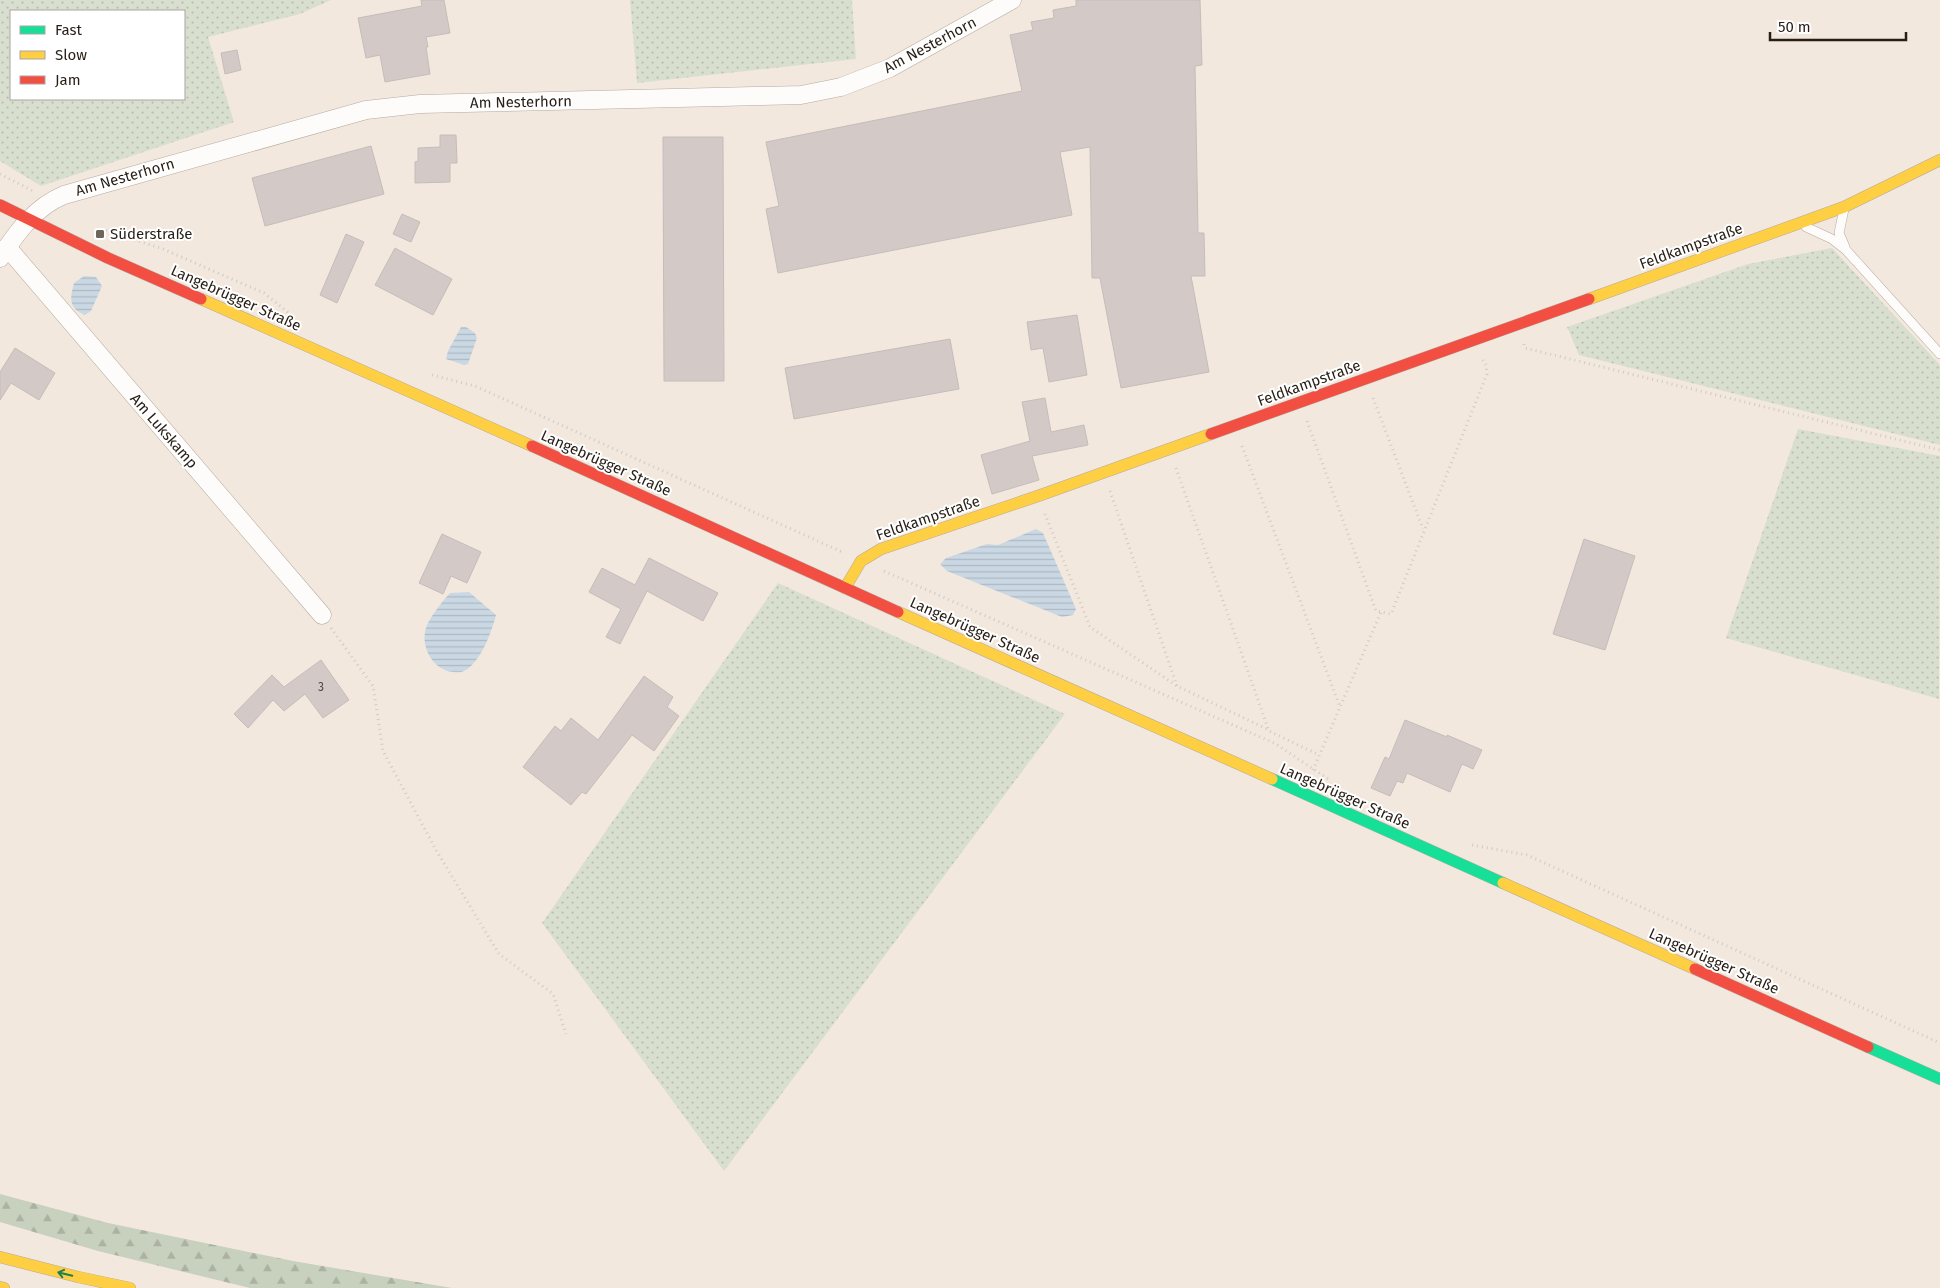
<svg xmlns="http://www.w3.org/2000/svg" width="1940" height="1288" viewBox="0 0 1940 1288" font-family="'Fira Sans',sans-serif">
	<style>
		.grass { fill: url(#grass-dots); fill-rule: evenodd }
		.forest { fill: url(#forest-firs) }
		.water { fill: url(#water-rules) }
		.building { fill: #d3c9c7; stroke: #c6bcbb }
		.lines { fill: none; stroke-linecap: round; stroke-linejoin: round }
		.lane-casing { stroke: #b4aaa1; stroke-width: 10 }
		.street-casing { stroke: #b4aaa1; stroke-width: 19 }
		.fast-casing { stroke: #b4aaa1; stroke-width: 12 }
		.slow-casing { stroke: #b4aaa1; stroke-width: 12 }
		.jam-casing { stroke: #b4aaa1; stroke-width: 12 }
		.path { stroke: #cecbc7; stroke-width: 3; stroke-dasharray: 1 4; stroke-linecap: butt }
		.lane { stroke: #fdfcfa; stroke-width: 9 }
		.street { stroke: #fdfcfa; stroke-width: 18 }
		.fast { stroke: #16e098; stroke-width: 11 }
		.slow { stroke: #ffcf43; stroke-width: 11 }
		.jam { stroke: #f24e42; stroke-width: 11 }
		.oneway { stroke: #1e7f56 }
		.poi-dot { fill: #6e655b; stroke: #fff; stroke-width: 2 }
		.labels { text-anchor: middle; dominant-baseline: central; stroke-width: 4; stroke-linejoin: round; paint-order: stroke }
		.number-label { font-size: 12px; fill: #524942 }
		.street-label { font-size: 15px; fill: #271e15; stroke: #fff }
		.poi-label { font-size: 15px; fill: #271e15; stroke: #fff; text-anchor: start }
	</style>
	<defs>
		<pattern id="grass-dots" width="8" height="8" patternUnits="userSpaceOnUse" patternTransform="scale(1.25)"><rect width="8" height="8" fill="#d9dfcf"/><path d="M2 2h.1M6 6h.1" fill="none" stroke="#babfb1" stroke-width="1.8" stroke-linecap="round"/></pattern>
		<pattern id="forest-firs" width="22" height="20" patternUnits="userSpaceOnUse" patternTransform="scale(1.25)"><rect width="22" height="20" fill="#c8d0be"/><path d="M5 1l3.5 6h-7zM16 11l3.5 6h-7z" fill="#acb2a2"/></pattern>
		<pattern id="water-rules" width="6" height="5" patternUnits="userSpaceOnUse" patternTransform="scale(1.25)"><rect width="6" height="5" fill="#cad8e4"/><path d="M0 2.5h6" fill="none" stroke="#aeb9c3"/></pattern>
	</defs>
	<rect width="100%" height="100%" fill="#f3e8dd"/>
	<!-- grass -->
	<g class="grass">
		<path d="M0,0H331L300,14L208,37L234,122L41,186L0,161ZM11,11H184V99H11Z"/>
		<path d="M630,0H852L856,59L637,83Z"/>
		<path d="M1832,248L1940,365V445L1579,355L1567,327L1748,264Z"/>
		<path d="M1798,429L1940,456L1939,699L1726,638Z"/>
		<path d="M778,583L1065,714L724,1171L542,923Z"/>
	</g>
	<!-- forest -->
	<path class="forest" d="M0,1194L108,1223L293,1261L452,1288H250L98,1251L0,1222Z"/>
	<!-- water -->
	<g class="water">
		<path d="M84,276L96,277L102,286L91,311L85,315C68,308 70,298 74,283Z"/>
		<path d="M461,327H466L475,333L477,338L468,364L464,365L446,359L448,351Z"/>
		<path d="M1036,529L1043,533L1076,609L1073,615L1062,617L947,571L940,564L946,558L987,544L998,545Z"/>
		<path d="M469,592L496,615C492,631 480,664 464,671C460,673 457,672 453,672C434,670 422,650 425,632C427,620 442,602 450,593Z"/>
	</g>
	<!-- building -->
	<g class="building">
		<path d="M421,0H444L450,33L426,37L428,47H426L430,74L385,82L380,55L366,58L358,18L422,6Z"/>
		<path d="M1076,0H1200L1202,65L1195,66L1198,233H1204L1205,276H1191L1209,372L1121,388L1100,278H1092L1090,147L1060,152L1072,215L778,273L766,209L779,206L766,142L1022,91L1010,35L1033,30L1031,22L1054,18L1053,10L1076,6Z"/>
		<path d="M237,50L241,70L225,74L221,53Z"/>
		<path d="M440,135H456L457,163H450V182L415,183V162L418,161V148L440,147Z"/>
		<path d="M663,137H723L724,381H664Z"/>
		<path d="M371,146L384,194L265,226L252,178Z"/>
		<path d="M402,214L420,222L411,242L393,234Z"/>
		<path d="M346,234L364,242L337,303L320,295Z"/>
		<path d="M395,248L452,279L433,315L375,285Z"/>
		<path d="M1077,315L1087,375L1049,382L1043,348L1031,350L1027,322Z"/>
		<path d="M950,339L959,389L794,419L785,368Z"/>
		<path d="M15,348L55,373L39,400L11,383L0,400V372Z"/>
		<path d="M1045,398L1051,432L1084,425L1088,445L1032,456L1039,480L992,494L981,455L1030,441L1022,402Z"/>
		<path d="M442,534L481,552L467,583L451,576L443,594L419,583Z"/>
		<path d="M1584,539L1635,556L1605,650L1553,634Z"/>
		<path d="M649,558L718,593L703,621L647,591L620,644L606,637L621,609L589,592L602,568L635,585Z"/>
		<path d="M321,660L349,700L323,718L305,694L284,711L273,700L248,728L234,714L272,675L284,687Z"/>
		<path d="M644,676L673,697L667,707L679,716L654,751L632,735L586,794L582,792L571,805L523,767L555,726L561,731L571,718L598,740Z"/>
		<path d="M1405,720L1447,737V735L1482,750L1473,769L1462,764L1450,792L1407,773L1403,783L1397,781L1390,796L1371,788L1385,757L1389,759Z"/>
	</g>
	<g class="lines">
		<!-- lane casing -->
		<g class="lane-casing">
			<g id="lane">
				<path d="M1844,209L1839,233L1845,247"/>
				<path d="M1806,227L1832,239L1846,250L1940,354"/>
			</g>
		</g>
		<!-- street casing -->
		<g class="street-casing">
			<g id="street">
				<path d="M7,247L322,615"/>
				<path d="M0,258C17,232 35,207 64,195L366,110L420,104L801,95L841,87L890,68L1012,0"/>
			</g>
		</g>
		<!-- fast casing -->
		<g class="fast-casing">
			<g id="fast">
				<path d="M1272,779L1503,883"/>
				<path d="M1868,1047L1940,1079"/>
			</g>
		</g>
		<!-- slow casing -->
		<g class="slow-casing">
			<g id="slow">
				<path d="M201,299L532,446"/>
				<path d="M1589,299L1844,207L1940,160"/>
				<path d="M845,588L861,561L881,549L1038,496L1211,434"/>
				<path d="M898,612L1272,779"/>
				<path d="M1503,883L1695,969"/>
				<path d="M0,1257L78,1277L130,1288"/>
				<path d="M0,1287L4,1288"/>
			</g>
		</g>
		<!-- jam casing -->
		<g class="jam-casing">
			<g id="jam">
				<path d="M0,205L108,258L201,299"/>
				<path d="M1211,434L1589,299"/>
				<path d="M532,446L898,612"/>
				<path d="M1695,969L1868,1047"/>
			</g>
		</g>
		<!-- path -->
		<g class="path">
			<path d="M0,174L35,192"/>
			<path d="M101,229L163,249L264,293L290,314"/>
			<path d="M1524,344L1525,348L1940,450"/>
			<path d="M432,375L475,386L842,552"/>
			<path d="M1373,398L1423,529"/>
			<path d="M1307,421L1376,611L1391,614L1487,374L1486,365L1481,358"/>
			<path d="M1242,446L1340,707"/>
			<path d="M1176,468L1269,731L1319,755"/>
			<path d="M1110,491L1177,686"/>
			<path d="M1045,514L1090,627L1177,686L1269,730"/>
			<path d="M884,571L1276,744L1328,779"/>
			<path d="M331,628L373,686L383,751L436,850L499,954L553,994L566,1034"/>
			<path d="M1313,770L1381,612"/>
			<path d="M1472,845L1527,855L1940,1043"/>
		</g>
		<!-- lane -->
		<use href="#lane" class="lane"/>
		<!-- street -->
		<use href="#street" class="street"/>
		<!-- fast -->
		<use href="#fast" class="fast"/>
		<!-- slow -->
		<use href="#slow" class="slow"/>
		<!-- jam -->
		<use href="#jam" class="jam"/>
	</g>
	<!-- one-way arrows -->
	<defs><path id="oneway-shaft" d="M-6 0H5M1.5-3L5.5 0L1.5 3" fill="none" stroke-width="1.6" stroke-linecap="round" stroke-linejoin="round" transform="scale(1.25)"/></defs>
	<use class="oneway" href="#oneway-shaft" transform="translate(65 1274) rotate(-166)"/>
	<!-- markers -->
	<rect class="poi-dot" x="95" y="229" width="10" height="10" rx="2.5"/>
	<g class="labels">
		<!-- number labels -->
		<g class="number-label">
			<text x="321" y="687">3</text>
		</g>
		<!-- street labels -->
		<g class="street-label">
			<text transform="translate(930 45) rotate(-28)">Am Nesterhorn</text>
			<text transform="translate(521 102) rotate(-1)">Am Nesterhorn</text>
			<text transform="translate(125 177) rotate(-16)">Am Nesterhorn</text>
			<text transform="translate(1691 246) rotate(-20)">Feldkampstraße</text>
			<text transform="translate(236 298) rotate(24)">Langebrügger Straße</text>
			<text transform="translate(1309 383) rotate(-20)">Feldkampstraße</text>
			<text transform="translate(164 431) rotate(49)">Am Lukskamp</text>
			<text transform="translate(606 463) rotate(24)">Langebrügger Straße</text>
			<text transform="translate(928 518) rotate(-19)">Feldkampstraße</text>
			<text transform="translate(975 630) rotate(24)">Langebrügger Straße</text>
			<text transform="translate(1345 796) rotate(24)">Langebrügger Straße</text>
			<text transform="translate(1714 961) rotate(24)">Langebrügger Straße</text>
		</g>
		<!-- poi labels -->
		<g class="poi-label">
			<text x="110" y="234">Süderstraße</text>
		</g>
	</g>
	<!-- legend -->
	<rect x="10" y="10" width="175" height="90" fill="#ffffff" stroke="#a9a5a1"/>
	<rect x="20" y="26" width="25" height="8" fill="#16e098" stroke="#a9a5a1"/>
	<text x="55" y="35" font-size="15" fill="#271e15">Fast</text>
	<rect x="20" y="51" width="25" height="8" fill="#ffcf43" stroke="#a9a5a1"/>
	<text x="55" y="60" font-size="15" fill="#271e15">Slow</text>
	<rect x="20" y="76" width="25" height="8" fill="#f24e42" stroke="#a9a5a1"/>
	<text x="55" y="85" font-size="15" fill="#271e15">Jam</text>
	<!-- scale -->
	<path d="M1770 32v8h136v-8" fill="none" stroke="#271e15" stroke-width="2.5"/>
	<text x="1778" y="32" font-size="15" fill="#271e15" stroke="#ffffff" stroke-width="4" paint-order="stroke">50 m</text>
</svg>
